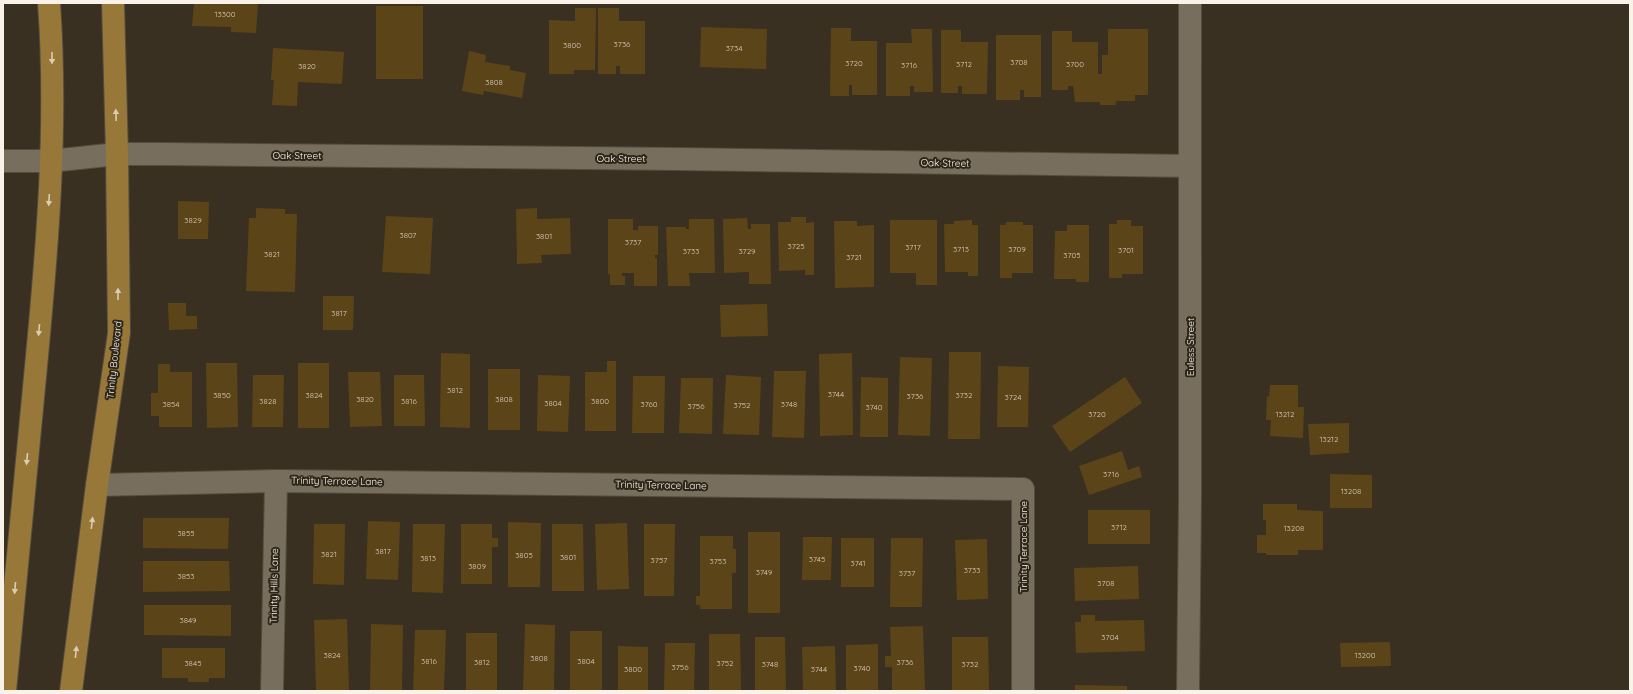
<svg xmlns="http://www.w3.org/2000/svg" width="1633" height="694" viewBox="0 0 1633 694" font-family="Quicksand,sans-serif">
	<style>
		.building { fill: #5c4419 }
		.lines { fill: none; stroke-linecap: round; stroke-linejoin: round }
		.minor-casing { stroke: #544c40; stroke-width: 24 }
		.major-casing { stroke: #544c40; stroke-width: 24 }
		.minor { stroke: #786e5e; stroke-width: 22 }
		.major { stroke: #977839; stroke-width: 22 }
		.oneway { fill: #dbcdb4 }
		.labels { text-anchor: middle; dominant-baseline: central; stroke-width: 4; stroke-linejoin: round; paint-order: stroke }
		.number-label { font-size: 8px; fill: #d1c6b5 }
		.street-label { font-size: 10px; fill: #f8f2e9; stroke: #2e2618 }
	</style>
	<rect width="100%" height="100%" fill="#393021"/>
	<!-- building -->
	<g class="building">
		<path d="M194,3H258L256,33L231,32V27L192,26Z"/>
		<rect x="376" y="6" width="47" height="73"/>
		<path d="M575,8H596L595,70H574V74H549V20L575,21Z"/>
		<path d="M598,8H619V21H645V74H620V66H616V74H598Z"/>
		<path d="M701,27L767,29L766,69L700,67Z"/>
		<path d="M831,28H851V41H877V95H852V85H849V96H830Z"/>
		<path d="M911,29H932L933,92H914V86H910V96H886V43H912Z"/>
		<path d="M1108,29H1148V95H1135V101H1116V105H1100V102H1075L1073,86H1068V90H1052V31H1072V42H1098V74H1102V55H1108Z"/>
		<path d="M941,30H961V42H988L987,94H962V86H958V93H941Z"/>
		<path d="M996,35H1041V97H1024V90H1020V100H996Z"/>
		<path d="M273,48L344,52L342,84L298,82L297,106L272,105L274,80H271Z"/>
		<path d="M469,51L486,55L485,62L510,66V70L526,73L522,98L484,91L483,95L462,91Z"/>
		<path d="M178,201L209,202L208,239H178Z"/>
		<path d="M256,208L285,209V214H297L295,292L246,291L249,218H256Z"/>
		<path d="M537,208V219L570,218L571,254L541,255L542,263L517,264L516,209Z"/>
		<path d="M386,216L433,218L430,274L382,272Z"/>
		<path d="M791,217H806V223L814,222V275H805V270L779,271L778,222H791Z"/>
		<path d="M747,218L748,229H751V224H770L771,284H749V272L724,273L723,219Z"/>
		<path d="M608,219H633V230H638V226H658V255H655V258H657V286H634V273H622V276H625V285H610V274H608Z"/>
		<path d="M689,219H714L715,273H689L690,286H668L666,227H686V229H689Z"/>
		<path d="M890,220H937V285H916V273H890Z"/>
		<path d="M972,220V225H978V276H968V272H945L944,224H954V221Z"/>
		<path d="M1117,220H1131V226H1143V274H1122V278H1109V224H1117Z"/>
		<path d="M834,221H857V226L874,225V287L835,288Z"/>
		<path d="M1006,222H1023V225H1033V273H1012V278H1000V225H1006Z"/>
		<path d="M1067,225H1089V282H1076V279H1054L1055,231H1067Z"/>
		<path d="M323,296H354L353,330H323Z"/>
		<path d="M168,303H186V316H197V329L169,330Z"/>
		<path d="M767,304L768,336L721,337L720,305Z"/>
		<path d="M949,352H981L980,439H948Z"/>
		<path d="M441,353L470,354V428L440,427Z"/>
		<path d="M852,353L853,435L820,436L819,354Z"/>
		<path d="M900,357L932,358L930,436L898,435Z"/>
		<path d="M607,361H616V431H585V372H607Z"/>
		<path d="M206,363H237L238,427L207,428Z"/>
		<rect x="298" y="363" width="31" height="65"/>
		<path d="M158,364H170V372H192V427H159V416H151V393H158Z"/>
		<path d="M998,366L1029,367L1028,427H997Z"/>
		<rect x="488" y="369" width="32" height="61"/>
		<path d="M774,371H806L804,438L772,437Z"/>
		<path d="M348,372H380L382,426L350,427Z"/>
		<path d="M253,375H284L283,427H252Z"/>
		<path d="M394,375H424L425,426H394Z"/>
		<path d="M538,375L570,376L568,432L537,431Z"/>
		<path d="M726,375L761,377L759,435L723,434Z"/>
		<path d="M633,376H665L664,433H632Z"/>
		<path d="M861,377L888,378V437H860Z"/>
		<path d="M1125,377L1142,403L1070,452L1052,426Z"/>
		<path d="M681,378H713L712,434L679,433Z"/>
		<path d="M1270,385H1298V407H1304L1303,438L1270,436L1271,420H1266L1267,396L1269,397Z"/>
		<path d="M1349,423V453L1310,455L1308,424Z"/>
		<path d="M1122,451L1128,470L1139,466L1142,477L1089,495L1079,466Z"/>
		<path d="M1330,474L1372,475V508H1330Z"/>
		<path d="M1263,504H1297V510L1323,511V550H1298V555H1266V553H1257V535H1266V520H1263Z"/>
		<rect x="1088" y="510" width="62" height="34"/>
		<path d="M143,518H229L228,549L143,548Z"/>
		<path d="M368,521L400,522L398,580L366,579Z"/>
		<path d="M508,522L541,523L540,587H508Z"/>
		<path d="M627,523L629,589L597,590L595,524Z"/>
		<path d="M314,524H345L344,585L313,584Z"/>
		<path d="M413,524H445L443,593L412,592Z"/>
		<path d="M461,524H492V538H498V547H492V584H461Z"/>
		<path d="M552,524H583L584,591H552Z"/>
		<path d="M644,524H675L674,596H644Z"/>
		<rect x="748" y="532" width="32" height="81"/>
		<path d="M700,536H733V549H736V573H732V609H700V605H696V596H700Z"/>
		<path d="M803,537H832L831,580H802Z"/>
		<rect x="841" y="538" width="33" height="49"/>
		<path d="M891,538H923L922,607H890Z"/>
		<path d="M987,539L988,599L957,600L955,540Z"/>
		<path d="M143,561H229L230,591L143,592Z"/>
		<path d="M1138,566L1139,599L1075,601L1074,568Z"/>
		<path d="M144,605H231V636L144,635Z"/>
		<path d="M1081,615H1095V621L1144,620L1145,651L1076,653L1075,622H1081Z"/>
		<path d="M347,619L349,691H316L314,620Z"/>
		<path d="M371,624L403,625L402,691H370Z"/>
		<path d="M525,624L555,625L554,691H523Z"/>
		<path d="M923,626L925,691H892V667H885V656H891L890,627Z"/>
		<path d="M415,630H446L444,691H413Z"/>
		<rect x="570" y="631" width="32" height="60"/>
		<rect x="466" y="633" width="31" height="58"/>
		<path d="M709,634H740L741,691H709Z"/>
		<path d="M755,637H785L786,691H755Z"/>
		<path d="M952,637H988L989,691H952Z"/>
		<path d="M1390,642L1391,666L1341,667L1340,643Z"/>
		<path d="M665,643H695L694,691H664Z"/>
		<path d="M878,644V691H846V645Z"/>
		<path d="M618,646L648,647V691H618Z"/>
		<path d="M835,646L836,691H803L802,647Z"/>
		<path d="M162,648H225V678H209V682H188V678H162Z"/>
		<path d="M1075,685L1127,686V691H1075Z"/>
	</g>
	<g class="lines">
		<!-- minor casing -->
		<g class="minor-casing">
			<g id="minor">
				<path d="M3,161H51L117,154H164L678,159L1190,166"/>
				<path d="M97,485L276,481L1023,489V691"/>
				<path d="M272,691L276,481"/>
				<path d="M1188,691L1190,499V3"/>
			</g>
		</g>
		<!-- major casing -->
		<g class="major-casing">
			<g id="major">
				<path d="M5,691C15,586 25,482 35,377C47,252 58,128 49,3"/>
				<path d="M71,691L97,485L119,333L117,154L113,3"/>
			</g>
		</g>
		<!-- minor -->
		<use href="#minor" class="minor"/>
		<!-- major -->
		<use href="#major" class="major"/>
	</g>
	<!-- one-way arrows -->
	<defs><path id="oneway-solid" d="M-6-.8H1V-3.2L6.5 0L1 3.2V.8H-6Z"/></defs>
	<g class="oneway">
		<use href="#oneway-solid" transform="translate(52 58) rotate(90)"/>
		<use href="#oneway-solid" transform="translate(116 115) rotate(-92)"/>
		<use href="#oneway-solid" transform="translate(49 200) rotate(93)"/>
		<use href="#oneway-solid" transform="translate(118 294) rotate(-90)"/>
		<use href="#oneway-solid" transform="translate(39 330) rotate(95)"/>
		<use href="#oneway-solid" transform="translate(27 459) rotate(95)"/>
		<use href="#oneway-solid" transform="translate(92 523) rotate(-83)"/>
		<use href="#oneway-solid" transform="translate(15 588) rotate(95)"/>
		<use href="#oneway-solid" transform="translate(76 652) rotate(-84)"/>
	</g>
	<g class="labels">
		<!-- number labels -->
		<g class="number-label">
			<text x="225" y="14">13300</text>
			<text x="622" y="44">3736</text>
			<text x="572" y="45">3800</text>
			<text x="734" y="48">3734</text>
			<text x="1019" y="62">3708</text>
			<text x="854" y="63">3720</text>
			<text x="964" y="64">3712</text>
			<text x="1075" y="64">3700</text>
			<text x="909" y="65">3716</text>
			<text x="307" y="66">3820</text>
			<text x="494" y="82">3808</text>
			<text x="193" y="220">3829</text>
			<text x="408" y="235">3807</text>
			<text x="544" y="236">3801</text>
			<text x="633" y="242">3737</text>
			<text x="796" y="246">3725</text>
			<text x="913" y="247">3717</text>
			<text x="961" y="249">3713</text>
			<text x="1017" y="249">3709</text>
			<text x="1126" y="250">3701</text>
			<text x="691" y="251">3733</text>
			<text x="747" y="251">3729</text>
			<text x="272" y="254">3821</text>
			<text x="1072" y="255">3705</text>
			<text x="854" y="257">3721</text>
			<text x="339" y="313">3817</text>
			<text x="455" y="390">3812</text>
			<text x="836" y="394">3744</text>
			<text x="222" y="395">3850</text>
			<text x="314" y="395">3824</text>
			<text x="964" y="395">3732</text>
			<text x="915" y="396">3736</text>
			<text x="1013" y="397">3724</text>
			<text x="365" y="399">3820</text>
			<text x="504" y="399">3808</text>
			<text x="268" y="401">3828</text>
			<text x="409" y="401">3816</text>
			<text x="600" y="401">3800</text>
			<text x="553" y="403">3804</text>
			<text x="171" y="404">3854</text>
			<text x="649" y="404">3760</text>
			<text x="789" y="404">3748</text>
			<text x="742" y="405">3752</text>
			<text x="696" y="406">3756</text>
			<text x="874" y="407">3740</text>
			<text x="1097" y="414">3720</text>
			<text x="1285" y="414">13212</text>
			<text x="1329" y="439">13212</text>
			<text x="1111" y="474">3716</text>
			<text x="1351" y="491">13208</text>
			<text x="1119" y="527">3712</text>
			<text x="1294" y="528">13208</text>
			<text x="186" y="533">3855</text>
			<text x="383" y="551">3817</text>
			<text x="329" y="554">3821</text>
			<text x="524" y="555">3805</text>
			<text x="568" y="557">3801</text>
			<text x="428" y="558">3813</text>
			<text x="817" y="559">3745</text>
			<text x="659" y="560">3757</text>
			<text x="718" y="561">3753</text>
			<text x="858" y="563">3741</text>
			<text x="477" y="566">3809</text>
			<text x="972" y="570">3733</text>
			<text x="764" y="572">3749</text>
			<text x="907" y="573">3737</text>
			<text x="186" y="576">3853</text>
			<text x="1106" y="583">3708</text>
			<text x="188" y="620">3849</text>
			<text x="1110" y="637">3704</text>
			<text x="332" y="655">3824</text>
			<text x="1365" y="655">13200</text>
			<text x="539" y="658">3808</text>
			<text x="429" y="661">3816</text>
			<text x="586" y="661">3804</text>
			<text x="482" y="662">3812</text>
			<text x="905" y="662">3736</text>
			<text x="193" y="663">3845</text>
			<text x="725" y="663">3752</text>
			<text x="770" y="664">3748</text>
			<text x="970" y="664">3732</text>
			<text x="680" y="667">3756</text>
			<text x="862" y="668">3740</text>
			<text x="633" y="669">3800</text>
			<text x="819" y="669">3744</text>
		</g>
		<!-- street labels -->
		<g class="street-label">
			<text x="297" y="155">Oak Street</text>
			<text x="621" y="158">Oak Street</text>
			<text transform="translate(945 163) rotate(1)">Oak Street</text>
			<text transform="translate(1190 347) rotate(-90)">Euless Street</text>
			<text transform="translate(114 360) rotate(-84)">Trinity Boulevard</text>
			<text transform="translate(337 481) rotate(1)">Trinity Terrace Lane</text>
			<text transform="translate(661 485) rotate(1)">Trinity Terrace Lane</text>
			<text transform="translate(1023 547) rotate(-90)">Trinity Terrace Lane</text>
			<text transform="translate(274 586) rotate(-89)">Trinity Hills Lane</text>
		</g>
	</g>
	<!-- border -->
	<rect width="1633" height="694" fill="none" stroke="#f8f2e9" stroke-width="8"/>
</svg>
